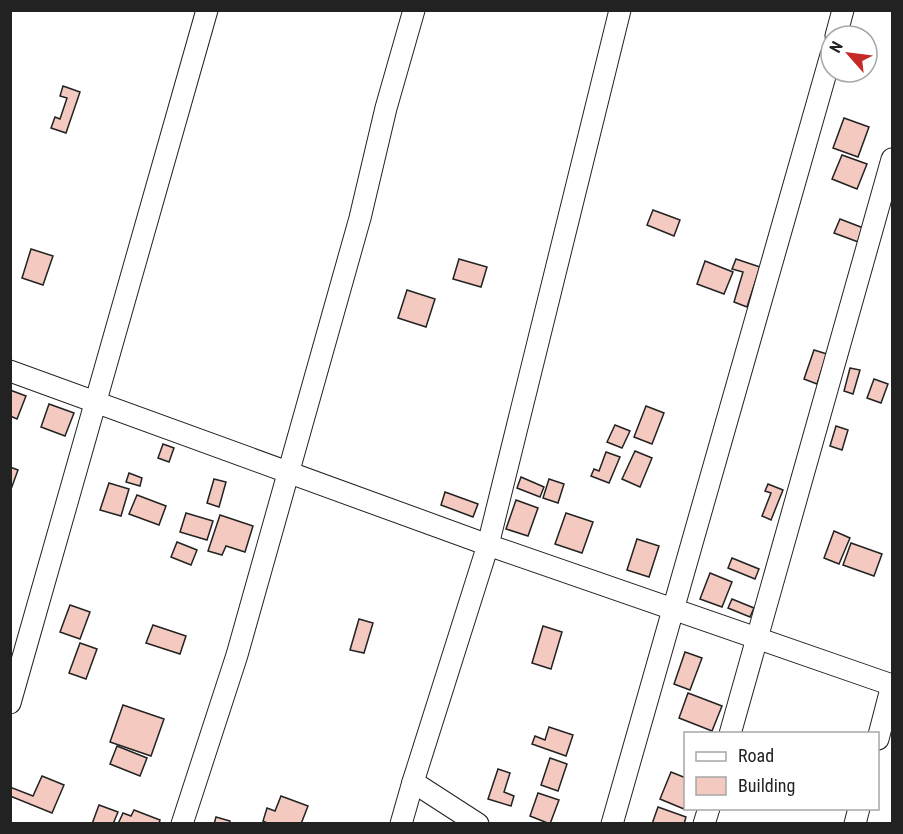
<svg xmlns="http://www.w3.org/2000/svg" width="903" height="834" viewBox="0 0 903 834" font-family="'Roboto Condensed',sans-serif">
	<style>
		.building { fill: #f3c9c0; stroke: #222; stroke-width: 1.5 }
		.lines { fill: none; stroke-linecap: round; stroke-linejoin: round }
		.minor-casing { stroke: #222; stroke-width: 23 }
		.minor { stroke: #fff; stroke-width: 21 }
	</style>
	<rect width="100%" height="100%" fill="#fff"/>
	<!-- building -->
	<g class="building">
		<path d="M63,86L80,92L66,133L51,128L55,117L60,119L67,98L60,96Z"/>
		<path d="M844,118L869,127L858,157L833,148Z"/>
		<path d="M842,155L867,164L857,189L832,179Z"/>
		<path d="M653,210L680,220L674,236L647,225Z"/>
		<path d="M840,219L866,229L861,243L834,233Z"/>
		<path d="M31,249L53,256L43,285L22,278Z"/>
		<path d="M459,259L487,267L481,287L453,279Z"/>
		<path d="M736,259L760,267L747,307L734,302L743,272L732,269Z"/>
		<path d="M705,261L733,272L724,294L697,284Z"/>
		<path d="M407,290L435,299L426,327L398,318Z"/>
		<path d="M814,350L827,354L817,384L804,379Z"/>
		<path d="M850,368L860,370L853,394L844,391Z"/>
		<path d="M874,379L888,384L881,403L867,398Z"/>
		<path d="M10,390L26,396L17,419L10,416Z"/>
		<path d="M49,404L74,413L65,436L41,427Z"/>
		<path d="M646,406L664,413L652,444L634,437Z"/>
		<path d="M615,425L630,431L622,448L607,442Z"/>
		<path d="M836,426L848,430L842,450L830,446Z"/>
		<path d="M163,444L174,448L169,462L158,458Z"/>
		<path d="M635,451L652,458L640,487L622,479Z"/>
		<path d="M606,452L620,457L609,483L591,476L594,469L599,471Z"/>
		<path d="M10,467L18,470L10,492Z"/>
		<path d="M129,473L142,478L140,486L126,482Z"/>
		<path d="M521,477L544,487L540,497L517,488Z"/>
		<path d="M214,479L226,482L219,507L207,503Z"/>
		<path d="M549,479L564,484L558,503L543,498Z"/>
		<path d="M109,483L129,489L121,516L100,510Z"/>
		<path d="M768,484L783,490L771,520L762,516L771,493L765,491Z"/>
		<path d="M445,492L478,504L473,517L441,505Z"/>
		<path d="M137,495L166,506L159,525L129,514Z"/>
		<path d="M516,500L538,508L528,536L506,529Z"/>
		<path d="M186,513L213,521L207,540L180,532Z"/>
		<path d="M566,513L593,522L582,553L555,544Z"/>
		<path d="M220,515L253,526L245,552L226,546L222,555L208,551Z"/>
		<path d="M834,531L850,538L839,564L824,558Z"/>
		<path d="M637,539L659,546L649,577L627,570Z"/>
		<path d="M177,542L197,550L191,565L171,557Z"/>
		<path d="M851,543L882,554L874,576L843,565Z"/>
		<path d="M732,558L759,569L755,579L728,568Z"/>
		<path d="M710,573L732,582L722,607L700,599Z"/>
		<path d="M732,599L754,608L750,617L728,608Z"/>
		<path d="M70,605L90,612L80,639L60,632Z"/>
		<path d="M359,619L373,623L364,653L350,650Z"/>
		<path d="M153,625L186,636L180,654L146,643Z"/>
		<path d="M543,626L562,632L551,669L532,663Z"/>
		<path d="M80,643L97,649L86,679L69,673Z"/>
		<path d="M685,652L702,658L690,690L674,684Z"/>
		<path d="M688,693L722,706L712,731L679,718Z"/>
		<path d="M123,705L164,719L151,756L110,742Z"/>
		<path d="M549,727L573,735L566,756L532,744L535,736L545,740Z"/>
		<path d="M117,746L147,758L140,776L110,764Z"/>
		<path d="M550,758L567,764L558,791L541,785Z"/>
		<path d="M498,769L510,773L504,792L514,796L511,806L488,799Z"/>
		<path d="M671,772L686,778V806L684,809L660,799Z"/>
		<path d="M42,776L64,785L52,813L10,796V787L33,796Z"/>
		<path d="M538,793L559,800L550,824L530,816Z"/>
		<path d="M281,796L308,806L301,824H269L263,821L267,808L275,811Z"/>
		<path d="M99,805L118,812L113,824H92Z"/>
		<path d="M658,807L686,817L684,824H652Z"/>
		<path d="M134,810L160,820L159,824H118L123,813L131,816Z"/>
		<path d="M216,817L230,821L229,824H214Z"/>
	</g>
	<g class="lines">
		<!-- minor casing -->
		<g class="minor-casing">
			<g id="minor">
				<path d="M836,36L843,10"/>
				<path d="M10,371L488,545L892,685"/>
				<path d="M10,703L207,10"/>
				<path d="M730,734L892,159"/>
				<path d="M878,739L892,685"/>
				<path d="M413,782L488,545L620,10"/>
				<path d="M182,824L237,655L360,218L386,108L414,10"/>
				<path d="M401,824L413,782L478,824"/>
				<path d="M612,824L831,55"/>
				<path d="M704,824L709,808"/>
				<path d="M855,824L859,808"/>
			</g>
		</g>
		<!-- minor -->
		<use href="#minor" class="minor"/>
	</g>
	<!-- border -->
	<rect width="903" height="834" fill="none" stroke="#222222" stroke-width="24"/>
	<!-- legend -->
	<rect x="684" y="732" width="195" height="78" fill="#ffffff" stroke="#a7a7a7" stroke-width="1.5"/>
	<rect x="696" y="752" width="30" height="9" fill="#ffffff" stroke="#a7a7a7" stroke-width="1.5"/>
	<text x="738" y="762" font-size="18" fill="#222222">Road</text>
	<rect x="696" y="777" width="30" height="18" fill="#f3c9c0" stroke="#a7a7a7" stroke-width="1.5"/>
	<text x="738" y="792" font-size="18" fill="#222222">Building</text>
	<!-- north arrow -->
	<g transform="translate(849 54) rotate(298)"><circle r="28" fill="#ffffff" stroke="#a7a7a7" stroke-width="1.5"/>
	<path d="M0-4.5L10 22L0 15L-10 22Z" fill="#c62828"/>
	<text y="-9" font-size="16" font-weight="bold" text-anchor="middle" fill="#222222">N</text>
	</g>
</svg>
